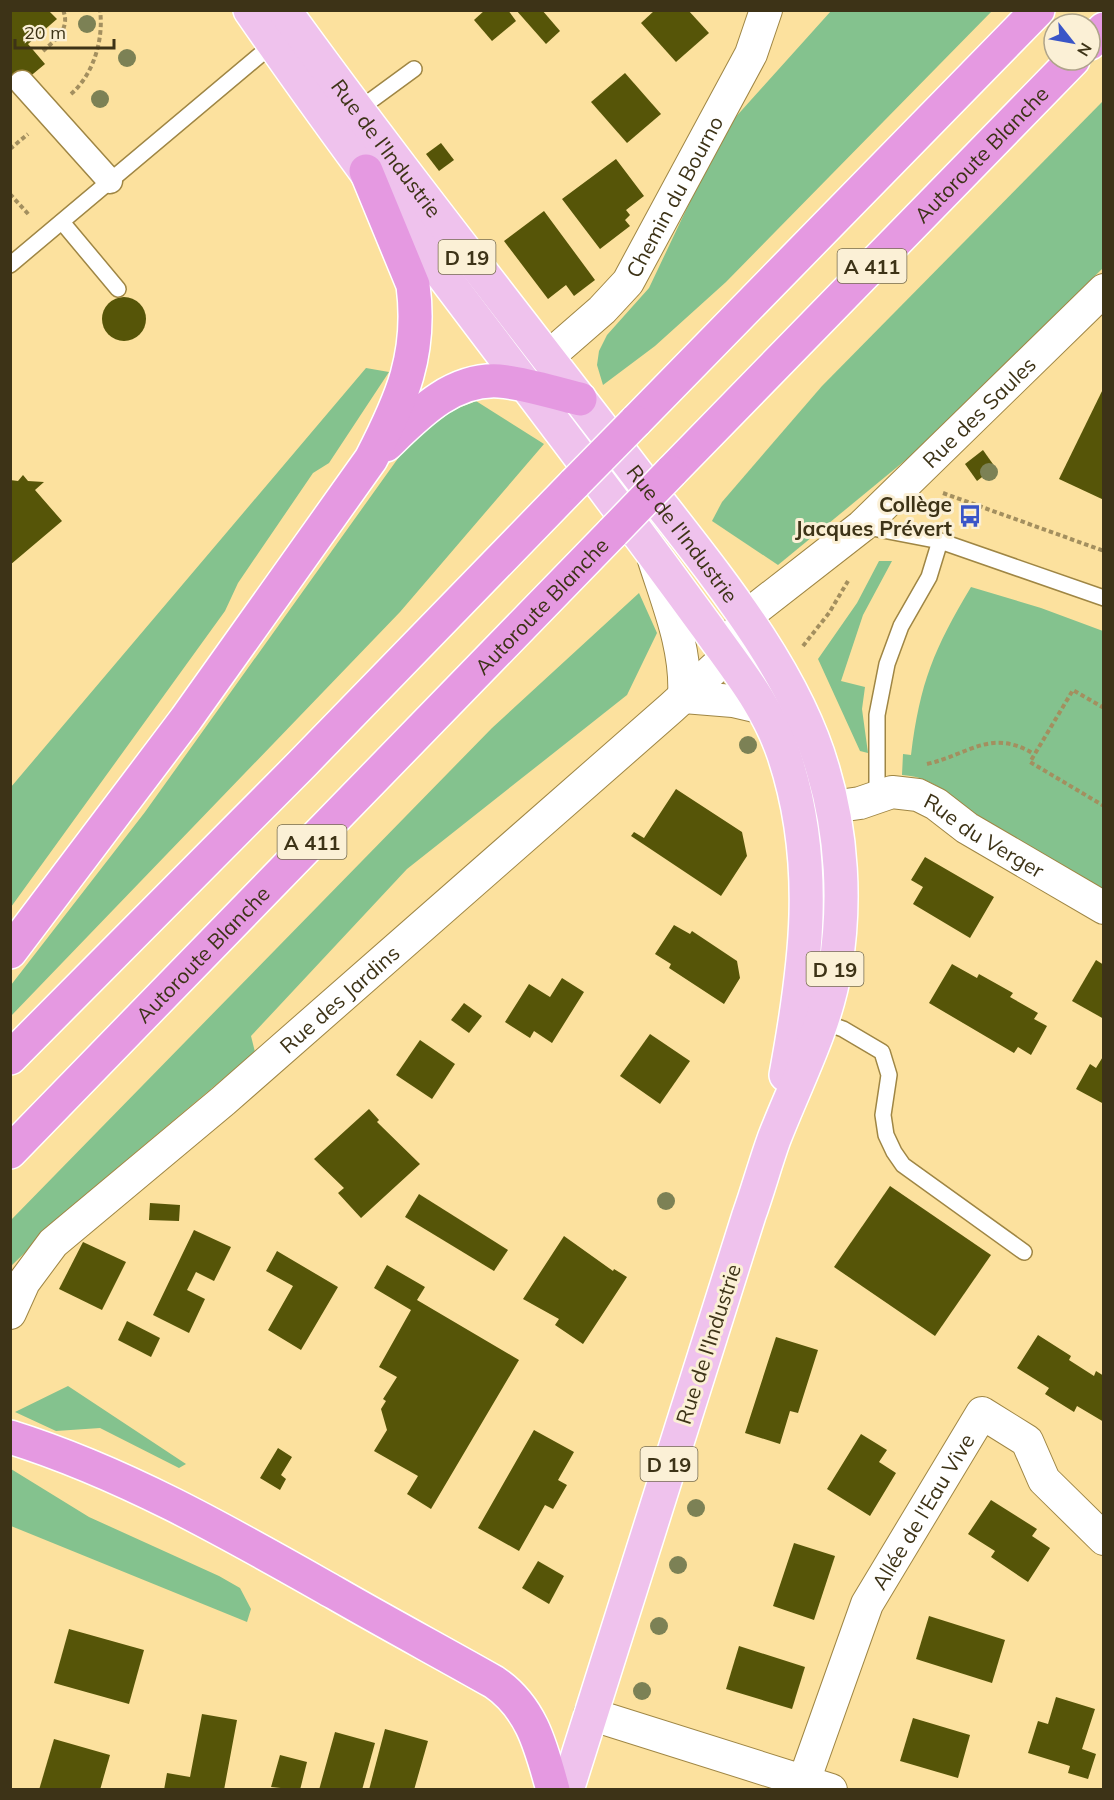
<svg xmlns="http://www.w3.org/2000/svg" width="1114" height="1800" viewBox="0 0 1114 1800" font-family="Mulish,sans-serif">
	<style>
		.green { fill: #84c28e }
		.building { fill: #565508 }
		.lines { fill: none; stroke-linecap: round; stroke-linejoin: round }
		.service-casing { stroke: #9f8644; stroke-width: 18 }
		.pedestrian-casing { stroke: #9f8644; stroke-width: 27 }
		.minor-casing { stroke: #9f8644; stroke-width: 34 }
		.primary-casing { stroke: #fff; stroke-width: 36 }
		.motorway-casing { stroke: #fff; stroke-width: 36 }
		.path { stroke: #a38f5f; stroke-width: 4; stroke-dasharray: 4.5 3; stroke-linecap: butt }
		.service { stroke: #fff; stroke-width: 15 }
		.pedestrian { stroke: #fff; stroke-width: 24 }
		.minor { stroke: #fff; stroke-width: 32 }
		.primary { stroke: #efc2ed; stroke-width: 33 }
		.motorway { stroke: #e599e1; stroke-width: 33 }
		.motorway-bridge-casing { stroke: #fff; stroke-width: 36; stroke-linecap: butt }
		.motorway-bridge { stroke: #e599e1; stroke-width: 33 }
		.tree { fill: #7c8155 }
		.labels { text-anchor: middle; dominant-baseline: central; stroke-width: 6; stroke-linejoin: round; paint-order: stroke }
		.shield { fill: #fbf0d6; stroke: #766c50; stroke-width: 1.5 }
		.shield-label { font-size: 20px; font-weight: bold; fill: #3d3317 }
		.street-label { font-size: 21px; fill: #3d3317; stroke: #fbf0d6 }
		.poi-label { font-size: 21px; font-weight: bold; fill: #3d3317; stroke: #fbf0d6; text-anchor: end }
	</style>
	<rect width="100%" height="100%" fill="#fce19e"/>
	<!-- green -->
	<g class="green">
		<path d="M831,11H992L726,282L655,346L603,385L597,365L599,351L607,335L649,288L724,130Z"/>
		<path d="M1103,101V268L913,454L778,565L712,521L722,502L822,386Z"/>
		<path d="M366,368L389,372L329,463L313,473L238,583L225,611L11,907V787Z"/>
		<path d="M476,401L544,444L400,612L11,1016V985L145,812L409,443L453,410Z"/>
		<path d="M879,561H892L863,615L841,681L865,687L862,709L868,753L860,751L818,659L857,603Z"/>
		<path d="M971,587L1041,608L1103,631V893C1063,869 1020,846 981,819C954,802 938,777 902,775L903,754L911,755C920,682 934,649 971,587Z"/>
		<path d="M639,593L657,633L627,695L407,869L251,1036L255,1052L86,1194L11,1266V1220L492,728Z"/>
		<path d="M68,1386L186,1464L179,1468L100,1428L56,1431L15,1412Z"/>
		<path d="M11,1469L89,1517L219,1576L240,1588L251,1609L247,1622L11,1526Z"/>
	</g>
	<!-- building -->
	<g class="building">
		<path d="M10,10H48L57,19L28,44L45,64L10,93Z"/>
		<path d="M485,10H508L516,21L492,41L474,20Z"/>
		<path d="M516,10H542L560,31L546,44Z"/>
		<path d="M655,10H688L709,33L676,62L641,23Z"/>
		<path d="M625,73L661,114L627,143L591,102Z"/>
		<path d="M441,143L454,160L439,171L426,154Z"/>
		<path d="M616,159L644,196L626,210L630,215L625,220L630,226L600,249L562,199Z"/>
		<path d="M544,211L595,280L574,296L566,285L548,299L504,241Z"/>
		<circle cx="124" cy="319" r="22"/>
		<path d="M1104,387V500L1059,479Z"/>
		<path d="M983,450L995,467L977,481L965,464Z"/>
		<path d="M23,475L28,481L44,482L35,490L62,521L10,565V480L18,481Z"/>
		<path d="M676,789L742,832L747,856L721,896L631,836L634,832L644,838Z"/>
		<path d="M925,857L994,897L970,938L913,904L923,887L911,880Z"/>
		<path d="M674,925L690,934L692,931L737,961L740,978L724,1004L669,968L671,964L655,954Z"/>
		<path d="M1096,960L1104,965V1019L1072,1001Z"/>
		<path d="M952,964L977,978L979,974L1013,993L1010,997L1038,1013L1034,1019L1047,1026L1031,1055L1018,1047L1014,1053L929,1003Z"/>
		<path d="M562,978L584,992L552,1043L534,1031L530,1038L505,1022L529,984L550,997Z"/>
		<path d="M464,1003L482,1016L469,1033L451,1020Z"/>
		<path d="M650,1034L690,1061L660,1104L620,1076Z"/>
		<path d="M420,1040L455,1064L432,1099L396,1075Z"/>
		<path d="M1104,1055V1104L1076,1089L1090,1064L1096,1068Z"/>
		<path d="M369,1109L379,1120L377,1122L420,1164L361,1218L338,1193L344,1188L314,1159Z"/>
		<path d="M890,1186L991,1255L935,1336L834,1267Z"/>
		<path d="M419,1194L508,1250L494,1271L405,1217Z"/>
		<path d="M150,1203L180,1205L179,1221L149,1220Z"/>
		<path d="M194,1230L231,1247L214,1281L196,1272L187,1290L205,1299L189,1333L153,1315Z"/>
		<path d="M564,1236L613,1271L614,1269L627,1277L583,1344L555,1325L559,1319L523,1299Z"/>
		<path d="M83,1242L126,1262L102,1310L59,1289Z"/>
		<path d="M277,1251L338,1287L301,1350L268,1330L293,1286L266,1271Z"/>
		<path d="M387,1265L425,1287L417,1300L519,1360L431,1509L407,1494L418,1476L374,1451L387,1430L381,1409L386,1401L383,1399L397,1377L379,1367L411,1310L374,1288Z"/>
		<path d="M127,1321L160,1338L151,1357L118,1340Z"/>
		<path d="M1038,1335L1071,1356L1069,1360L1094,1376L1096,1371L1104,1376V1422L1077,1406L1074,1412L1045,1394L1049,1388L1017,1368Z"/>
		<path d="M776,1337L818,1350L798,1413L790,1411L780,1444L745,1433Z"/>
		<path d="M534,1430L574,1452L558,1480L567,1485L553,1509L545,1505L519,1551L478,1528Z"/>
		<path d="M861,1434L887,1450L879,1462L896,1473L870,1516L827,1489Z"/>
		<path d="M278,1448L292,1457L281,1475L286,1479L280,1490L260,1478Z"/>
		<path d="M991,1500L1037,1529L1032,1536L1050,1548L1028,1582L991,1557L995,1551L968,1534Z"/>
		<path d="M794,1543L835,1556L814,1620L773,1606Z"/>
		<path d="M538,1561L564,1576L549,1604L522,1588Z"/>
		<path d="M929,1616L1005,1640L992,1683L916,1659Z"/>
		<path d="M69,1629L144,1650L129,1704L54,1683Z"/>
		<path d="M739,1646L805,1667L792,1709L726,1689Z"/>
		<path d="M1056,1697L1095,1709L1082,1749L1096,1754L1088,1779L1068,1773L1070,1766L1028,1753L1038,1721L1048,1724Z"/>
		<path d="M202,1714L237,1720L224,1790H164L167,1773L190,1777Z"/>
		<path d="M913,1718L970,1735L958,1778L900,1761Z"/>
		<path d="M385,1729L428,1741L414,1790H369Z"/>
		<path d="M335,1732L375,1743L362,1790H319Z"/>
		<path d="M54,1739L110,1755L100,1790H39Z"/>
		<path d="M280,1755L307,1762L300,1790L271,1787Z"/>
	</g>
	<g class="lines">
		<!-- service casing -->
		<g class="service-casing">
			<g id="service">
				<path d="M358,110L414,69"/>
				<path d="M62,222L118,289"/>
				<path d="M10,265L273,44"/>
				<path d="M862,526L940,541L1104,598"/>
				<path d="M877,796V715L887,664L901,626L929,577L940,541"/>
				<path d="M817,1020L843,1029L882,1052L889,1075L883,1115L886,1135L894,1152L903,1165L1024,1252"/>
			</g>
		</g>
		<!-- pedestrian casing -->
		<g class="pedestrian-casing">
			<path id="pedestrian" d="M22,83L110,181"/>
		</g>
		<!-- minor casing -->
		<g class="minor-casing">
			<g id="minor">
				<path id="s1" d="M548,357L602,310L628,282L751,54L766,10"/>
				<path d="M654,560C668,604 687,649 684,697L733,701L763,708"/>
				<path id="s2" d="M734,641L744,618L862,526L1104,290"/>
				<path id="s3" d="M794,789L832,807L860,803L892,792L918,795L936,804L967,828L1104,908"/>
				<path id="s4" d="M10,1313L24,1282L53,1243L223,1101L671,708L754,632"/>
				<path d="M590,1714L831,1790"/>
				<path id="s5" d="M804,1781L867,1604L982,1413L1027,1441L1044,1480L1104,1539"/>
			</g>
		</g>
		<!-- primary casing -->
		<g class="primary-casing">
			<g id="primary">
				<path d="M250,10C366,178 492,339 614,502C646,543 676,585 707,627C736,668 768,706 784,755C820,863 806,967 786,1075"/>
				<path id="s6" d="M284,10C396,165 515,314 631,466C699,556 792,660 823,770C842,833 846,904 835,969C825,1029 796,1082 774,1139C765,1164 758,1190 749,1215C687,1406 628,1598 567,1790"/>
			</g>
		</g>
		<!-- motorway casing -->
		<g class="motorway-casing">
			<g id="motorway">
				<path d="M1090,43L1104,29"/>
				<path d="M635,422L1038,10"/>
				<path d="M386,445C417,415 452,378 499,381C525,383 554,393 580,399"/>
				<path id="s7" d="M671,472L1073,60"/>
				<path d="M10,952L186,719L371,459C402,399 422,354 413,285L366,171"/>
				<path d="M10,1058L302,764L575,483"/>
				<path id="s8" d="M10,1152L613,532"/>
				<path d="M10,1437C125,1473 231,1534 335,1593C387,1623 441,1652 494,1682C532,1708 541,1747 553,1790"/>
			</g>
		</g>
		<!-- path -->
		<g class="path">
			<path d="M43,51C55,40 71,29 63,10"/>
			<path d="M71,94C93,75 104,40 100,10"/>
			<path d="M10,149L28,134"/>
			<path d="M10,194L30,216"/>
			<path d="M943,493L1104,551"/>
			<path d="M803,646L829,613L848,581"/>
			<path d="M1104,708L1073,690L1030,762L1104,806"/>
			<path d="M927,764C970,754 991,728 1034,754"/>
		</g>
		<!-- service -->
		<use href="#service" class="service"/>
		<!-- pedestrian -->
		<use href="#pedestrian" class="pedestrian"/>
		<!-- minor -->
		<use href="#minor" class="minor"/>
		<!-- primary -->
		<use href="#primary" class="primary"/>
		<!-- motorway -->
		<use href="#motorway" class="motorway"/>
		<!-- motorway-bridge casing -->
		<g class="motorway-bridge-casing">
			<g id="motorway-bridge">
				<path d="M575,483L635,422"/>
				<path d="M613,532L671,472"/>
			</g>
		</g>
		<!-- motorway-bridge -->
		<use href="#motorway-bridge" class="motorway-bridge"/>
	</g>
	<!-- trees -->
	<g class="tree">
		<circle cx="87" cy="24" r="9"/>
		<circle cx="127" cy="58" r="9"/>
		<circle cx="100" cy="99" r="9"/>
		<circle cx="989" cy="472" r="9"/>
		<circle cx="748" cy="745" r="9"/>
		<circle cx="666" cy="1201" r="9"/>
		<circle cx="696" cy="1508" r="9"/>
		<circle cx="678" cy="1565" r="9"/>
		<circle cx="659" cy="1626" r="9"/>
		<circle cx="642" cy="1691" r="9"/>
	</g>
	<!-- icons -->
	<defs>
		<g id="bus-bare" transform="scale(1.8)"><path d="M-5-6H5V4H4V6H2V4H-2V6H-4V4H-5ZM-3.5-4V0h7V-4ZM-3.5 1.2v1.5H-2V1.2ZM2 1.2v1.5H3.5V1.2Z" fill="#3a55c7" stroke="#fbf0d6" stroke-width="2.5" paint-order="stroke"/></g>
	</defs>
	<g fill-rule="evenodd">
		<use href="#bus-bare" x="970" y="516"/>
	</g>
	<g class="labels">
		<!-- shield labels -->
		<g class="shield">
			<rect x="438.5" y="240" width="57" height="34" rx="4.5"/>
			<rect x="837.5" y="249" width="69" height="34" rx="4.5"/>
			<rect x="277.5" y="825" width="69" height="34" rx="4.5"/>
			<rect x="806.5" y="952" width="57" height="34" rx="4.5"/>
			<rect x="640.5" y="1447" width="57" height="34" rx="4.5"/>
		</g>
		<g class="shield-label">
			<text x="467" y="257">D 19</text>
			<text x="872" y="266">A 411</text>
			<text x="312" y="842">A 411</text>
			<text x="835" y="969">D 19</text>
			<text x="669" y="1464">D 19</text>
		</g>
		<!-- street labels -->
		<g class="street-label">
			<text stroke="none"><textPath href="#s6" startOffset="172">Rue de l'Industrie</textPath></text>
			<text stroke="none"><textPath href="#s7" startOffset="444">Autoroute Blanche</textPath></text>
			<text stroke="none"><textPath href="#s1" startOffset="207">Chemin du Bourno</textPath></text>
			<text stroke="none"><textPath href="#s2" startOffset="338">Rue des Saules</textPath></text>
			<text stroke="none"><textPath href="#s6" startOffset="658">Rue de l'Industrie</textPath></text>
			<text stroke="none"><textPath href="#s8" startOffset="762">Autoroute Blanche</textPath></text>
			<text stroke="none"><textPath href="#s3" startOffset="208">Rue du Verger</textPath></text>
			<text stroke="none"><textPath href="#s8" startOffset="276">Autoroute Blanche</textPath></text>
			<text stroke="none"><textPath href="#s4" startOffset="459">Rue des Jardins</textPath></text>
			<text transform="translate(708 1344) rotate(-72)">Rue de l'Industrie</text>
			<text stroke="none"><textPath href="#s5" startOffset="296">Allée de l'Eau Vive</textPath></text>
		</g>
		<!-- poi labels -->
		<g class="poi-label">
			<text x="952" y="504">Collège<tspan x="952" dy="24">Jacques Prévert</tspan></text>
		</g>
	</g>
	<!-- border -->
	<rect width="1114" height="1800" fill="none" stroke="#3d3317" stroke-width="24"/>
	<!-- north arrow -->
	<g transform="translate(1072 42) rotate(121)"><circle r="28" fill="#fbf0d6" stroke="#afa48a" stroke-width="1.5"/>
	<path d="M0-4.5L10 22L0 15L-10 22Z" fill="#3a55c7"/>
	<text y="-9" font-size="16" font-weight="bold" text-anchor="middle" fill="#3d3317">N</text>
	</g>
	<!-- scale -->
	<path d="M15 39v9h99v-9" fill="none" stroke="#3d3317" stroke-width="3"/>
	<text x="24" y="39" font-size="18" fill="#3d3317" stroke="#fbf0d6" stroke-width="4.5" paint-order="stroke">20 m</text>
</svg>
